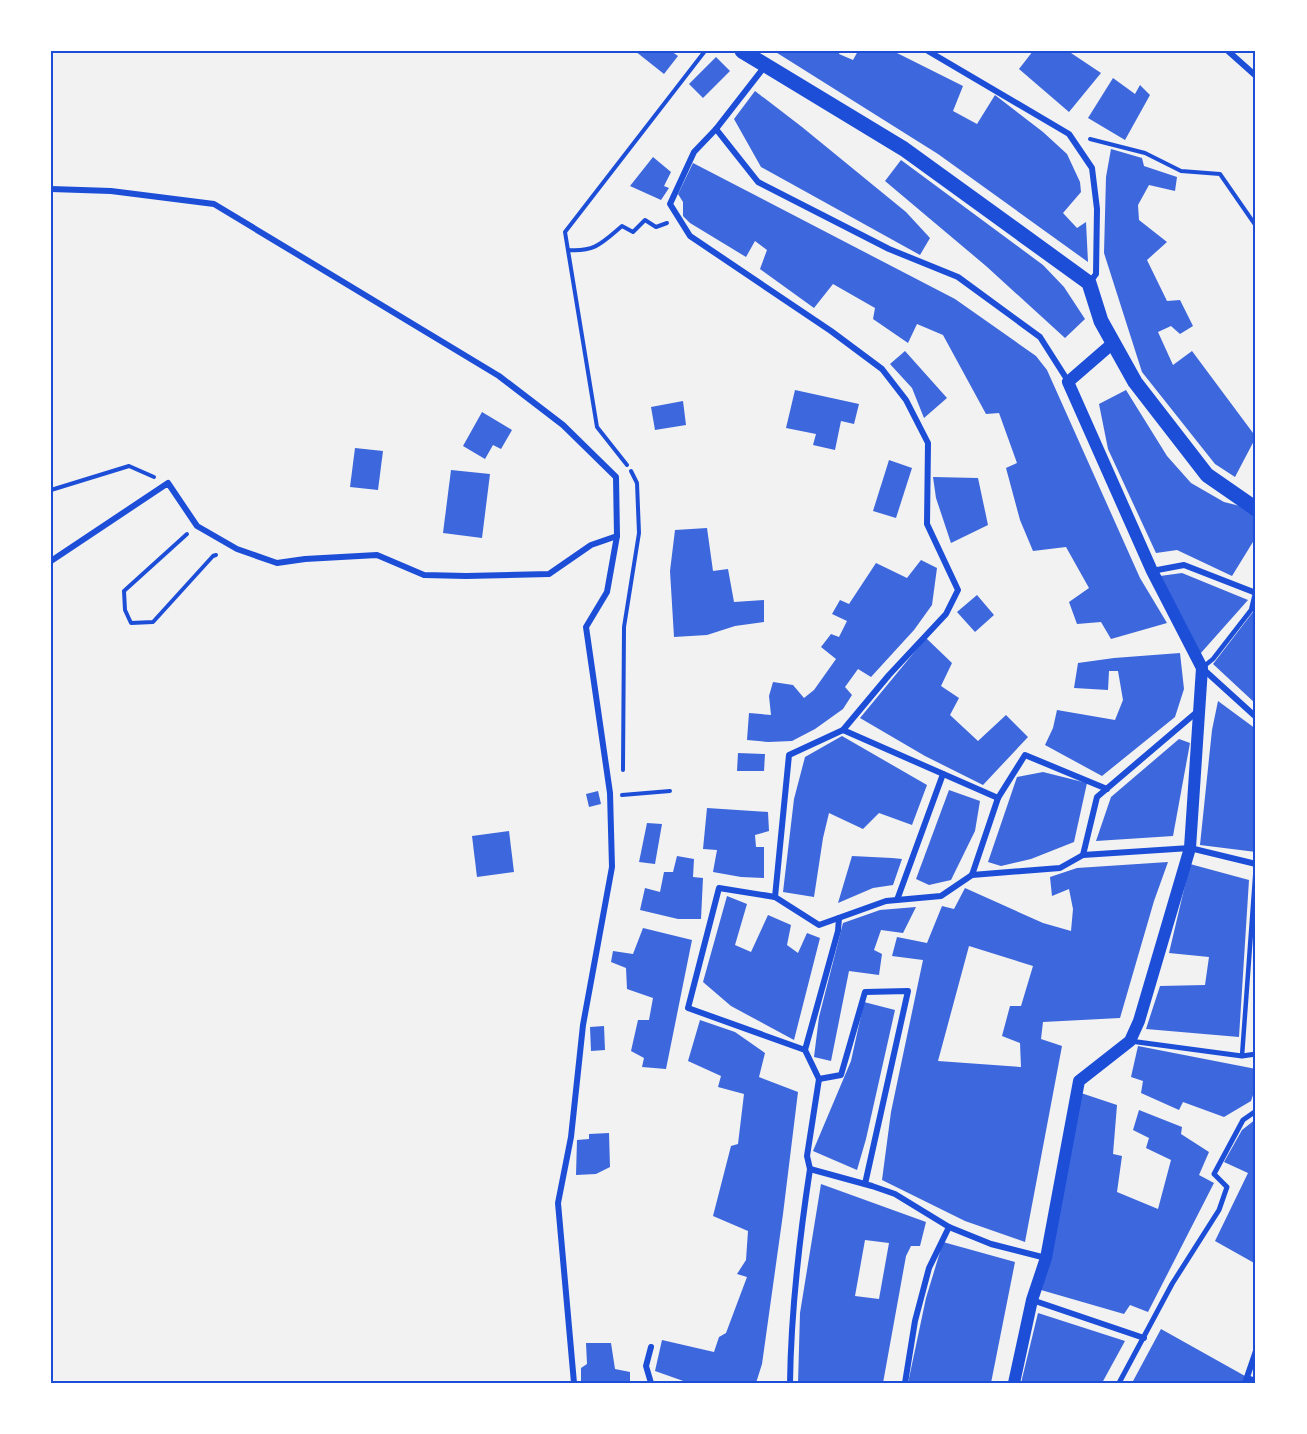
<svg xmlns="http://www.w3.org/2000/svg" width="1307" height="1434" viewBox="0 0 1307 1434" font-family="Manrope,sans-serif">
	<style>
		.building { fill: #3d67dc; fill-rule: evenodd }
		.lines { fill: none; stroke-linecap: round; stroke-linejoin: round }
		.path { stroke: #1d4ed8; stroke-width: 4 }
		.service { stroke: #1d4ed8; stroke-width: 4.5 }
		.pedestrian { stroke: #1d4ed8; stroke-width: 5 }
		.minor { stroke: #1d4ed8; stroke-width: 6 }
		.secondary { stroke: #1d4ed8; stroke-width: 12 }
		.primary { stroke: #1d4ed8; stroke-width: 15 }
		.neatline { fill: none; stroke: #1d4ed8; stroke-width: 2 }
	</style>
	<rect width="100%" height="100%" fill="#f2f2f2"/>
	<!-- building -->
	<g class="building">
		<path d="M635,51H671L678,56L664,74Z"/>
		<path d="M774,51H840L839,54L853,60L858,51H893L963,86L953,111L977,124L995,95L1043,132L1067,154L1080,182L1081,192L1063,213L1077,228L1086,222L1088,262L938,154Z"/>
		<path d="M1033,51H1068L1101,73L1069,112L1019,69Z"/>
		<path d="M716,57L730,71L703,98L689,84Z"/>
		<path d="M1113,78L1135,94L1140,85L1150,95L1125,140L1088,118Z"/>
		<path d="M755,91L802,127L906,212L930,238L920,255L761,167L734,119Z"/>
		<path d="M1111,149L1142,158L1144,166L1177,177L1175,191L1149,185L1138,205L1139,220L1167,242L1147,260L1167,301L1180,300L1193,326L1180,334L1171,326L1158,332L1173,365L1192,351L1256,437L1235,477L1215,464L1142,372L1104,253L1106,177Z"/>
		<path d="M653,157L671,172L664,186L669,188L661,200L630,186Z"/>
		<path d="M901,160L1043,265L1064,287L1085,319L1065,338L986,266L885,181Z"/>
		<path d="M693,163L955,299L1036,356L1047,370L1140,578L1167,623L1111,639L1101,622L1077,624L1069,602L1089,588L1066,547L1033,551L1020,520L1006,468L1017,463L999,413L986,414L943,335L917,324L908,343L873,319L875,308L833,284L814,308L760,269L767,250L755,241L746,257L690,223L683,216V202L678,194Z"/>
		<path d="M905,351L947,398L924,418L912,388L890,364Z"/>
		<path d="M795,390L859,404L854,424L841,421L835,450L813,445L816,434L786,428Z"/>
		<path d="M1126,390L1167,456L1191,483L1224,502L1248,508L1256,513V537L1232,576L1177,550L1156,553L1108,449L1099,404Z"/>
		<path d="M683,401L686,425L655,430L651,407Z"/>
		<path d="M482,412L512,430L501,449L493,445L485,459L463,446Z"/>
		<path d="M355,448L383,451L378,490L350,487Z"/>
		<path d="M889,460L912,468L896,518L873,511Z"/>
		<path d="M451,470L490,474L482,538L443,533Z"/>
		<path d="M933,477L978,478L988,525L951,543L936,498Z"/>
		<path d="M707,528L713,571L728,569L734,602L764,600V622L735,626L707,635L674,637L670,571L675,530Z"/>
		<path d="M921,560L937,568L932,605L914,630L871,677L858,669L845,687L852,695L843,709L815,729L792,741L768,742L747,740L749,713L771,715L769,696L773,682L793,685L804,698L814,690L836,659L821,647L831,634L839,637L847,621L832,614L840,600L849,604L876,563L907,578Z"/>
		<path d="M1182,573L1248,600L1200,654L1160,576Z"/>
		<path d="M977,595L994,615L975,632L957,612Z"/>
		<path d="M1256,608V704L1213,664Z"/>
		<path d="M926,638L952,663L941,686L959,698L950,715L978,741L1006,715L1028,737L983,785L925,756L860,718Z"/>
		<path d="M1180,653L1184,689L1175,717L1102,776L1045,745L1053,728L1057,710L1115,720L1123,700L1118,671H1109L1108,690L1074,688L1078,663L1114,658Z"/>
		<path d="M1218,701L1256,729V852L1200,845L1212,730Z"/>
		<path d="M842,736L927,785L912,825L879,813L863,829L829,813L823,838L814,897L783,892L794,799L805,757Z"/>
		<path d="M1179,739L1190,743L1173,836L1096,841L1111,797Z"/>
		<path d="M738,753L765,754L764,771H737Z"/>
		<path d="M1043,772L1087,783L1074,842L1031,859L1001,866L988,862L1017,777Z"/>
		<path d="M949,790L980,801L975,831L951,880L929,885L916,879Z"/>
		<path d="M598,791L601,804L589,807L586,794Z"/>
		<path d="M707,808L768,812L769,831L755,835L756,847H764V878L741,877L713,872L717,850L703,849Z"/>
		<path d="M647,823L662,824L655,864L639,862Z"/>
		<path d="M509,831L514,872L477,877L472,836Z"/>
		<path d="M677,856L694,859L693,877L703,878L701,919H678L640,910L645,888L660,892L664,872H673Z"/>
		<path d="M852,856L892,858L902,859L893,885L873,888L838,903Z"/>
		<path d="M1168,862L1154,901L1120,1018L1043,1022L1041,1039L1062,1046L1025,1242L965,1221L882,1180L891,1112L923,960L892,956L897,937L927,943L942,906L954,909L965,888L1043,923L1071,931L1073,909L1069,889L1052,896L1050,877L1077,868ZM969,946L1033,966L1021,1006H1010L1002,1036L1020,1043L1021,1067L938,1061Z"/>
		<path d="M1190,864L1249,880L1239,1037L1146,1029L1160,986L1205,985L1209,957L1169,953Z"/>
		<path d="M727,896L747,904L735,945L751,952L768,915L791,925L787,945L798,953L807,933L820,938L794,1040L731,1006L703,982Z"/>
		<path d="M916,907L903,933L881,930L874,950L882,954L879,975L849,971L831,1061L814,1057L819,1017L843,923L880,910Z"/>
		<path d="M1254,925H1256V1016L1253,1017Z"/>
		<path d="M643,928L692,940L666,1069L642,1067L644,1058L631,1051L638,1020H649L653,998L627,989L626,968L611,962L613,951L633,954Z"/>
		<path d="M864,1002L895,1010L866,1139L857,1170L813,1151L851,1061Z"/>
		<path d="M700,1020L735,1032L765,1053L759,1077L798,1092L783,1214L762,1364L756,1383H689L655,1371L662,1340L714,1352L719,1337L726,1333L747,1277L737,1274L746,1260L748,1231L713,1216L731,1146L738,1144L744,1094L718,1087L721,1076L688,1061Z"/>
		<path d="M604,1026L605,1050L591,1051L590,1027Z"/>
		<path d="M1138,1046L1256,1069V1086L1251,1101L1224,1117L1183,1102L1179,1110L1141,1093L1143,1081L1131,1077Z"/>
		<path d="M1081,1093L1117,1105L1113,1154L1122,1156L1117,1192L1158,1209L1171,1160L1146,1148L1149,1138L1133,1130L1139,1110L1182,1127L1181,1134L1209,1152L1199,1175L1214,1183L1148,1312L1130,1305L1124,1314L1041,1290Z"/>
		<path d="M1256,1119V1264L1215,1241L1248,1173L1224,1162L1242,1130Z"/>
		<path d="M609,1133L610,1167L596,1174L576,1175L577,1140L589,1139V1134Z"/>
		<path d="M821,1184L926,1222L920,1246H911L906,1256L883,1383H798L800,1313ZM865,1240L889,1243L879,1299L855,1296Z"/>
		<path d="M943,1242L1015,1262L991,1383H908L926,1298Z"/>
		<path d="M1038,1313L1125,1341L1102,1383H1021Z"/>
		<path d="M1161,1329L1245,1376L1242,1383H1132Z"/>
		<path d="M586,1343H611L615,1369L630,1372V1383H581V1368L587,1364Z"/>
	</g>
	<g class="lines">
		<!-- path -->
		<g class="path">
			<path d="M1090,139L1145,153L1181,171L1220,174L1256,226"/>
			<path d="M568,250C595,252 602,243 622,226L633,232L645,220L656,227L667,223"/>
			<path d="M627,465L597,427L565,232L705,51"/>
			<path d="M51,490L129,466L154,477"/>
			<path d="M187,534L124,591L125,610L131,623L153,622L213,556L216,555"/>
			<path d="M623,770L624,627L639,533L637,483L631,471"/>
			<path d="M622,795L670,791"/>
		</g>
		<!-- service -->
		<g class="service">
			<path d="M1203,667L1213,659L1251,610L1256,589"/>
			<path d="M1242,1056L1256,864"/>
		</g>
		<!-- pedestrian -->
		<g class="pedestrian">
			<path d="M1130,1041L1242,1056L1256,1054"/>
			<path d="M1119,1383L1172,1284L1219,1210L1227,1187L1214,1174L1243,1120L1256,1111"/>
		</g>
		<!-- minor -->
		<g class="minor">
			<path d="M928,51L1069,134L1092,168L1097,209L1096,274L1090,282"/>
			<path d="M1228,51L1256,76"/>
			<path d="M765,66L716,129L694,152L670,204L690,236L831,331L882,369L906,400L928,443L927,524L958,590L946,614L889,675L843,730L789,755L775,897"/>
			<path d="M716,129L758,182L889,249L958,277L1040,337L1068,381"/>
			<path d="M51,189L111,191L214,204L499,376L563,425L616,477L617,536L607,592L586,627L610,793L612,867L583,1025L571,1137L558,1203L574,1383"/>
			<path d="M51,561L168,483L197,526L237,549L277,563L305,559L377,555L424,575L466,576L549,574L591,545L617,536"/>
			<path d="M1152,571L1184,565L1256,593"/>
			<path d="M1202,668L1256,717"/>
			<path d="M843,730L998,798"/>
			<path d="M1083,855L1097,797L1198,711"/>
			<path d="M972,875L1060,868L1083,855L1190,848L1256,864"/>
			<path d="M972,875L998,798L1025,755L1107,789"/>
			<path d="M897,900L943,774"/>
			<path d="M805,1050L838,931L839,918"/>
			<path d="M819,1079L805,1050L688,1008L719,888L775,897L819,925L886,901L941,896L972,875"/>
			<path d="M819,1079L841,1075L865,992L908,991L865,1184"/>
			<path d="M810,1169L872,1186L895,1194L949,1227L991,1244L1046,1258"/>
			<path d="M1032,1300L1144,1338"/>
			<path d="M651,1347L646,1366L651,1383"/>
			<path d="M1247,1378L1256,1381"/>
			<path d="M790,1383C791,1310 799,1241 810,1169L807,1156L819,1079"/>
			<path d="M905,1383L915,1321L929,1268L949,1227"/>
			<path d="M1245,1383L1256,1351"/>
		</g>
		<!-- secondary -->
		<path class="secondary" d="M1014,1383L1032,1300L1046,1258L1079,1081L1130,1041L1139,1021L1190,848L1202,668L1152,571L1068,382L1113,343"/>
		<!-- primary -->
		<path class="primary" d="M742,51L904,149L1089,283L1101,321L1135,382L1207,475L1256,509"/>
	</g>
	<!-- border -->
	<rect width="1307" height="1434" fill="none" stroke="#ffffff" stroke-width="105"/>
	<rect x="52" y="52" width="1202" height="1330" class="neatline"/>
</svg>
